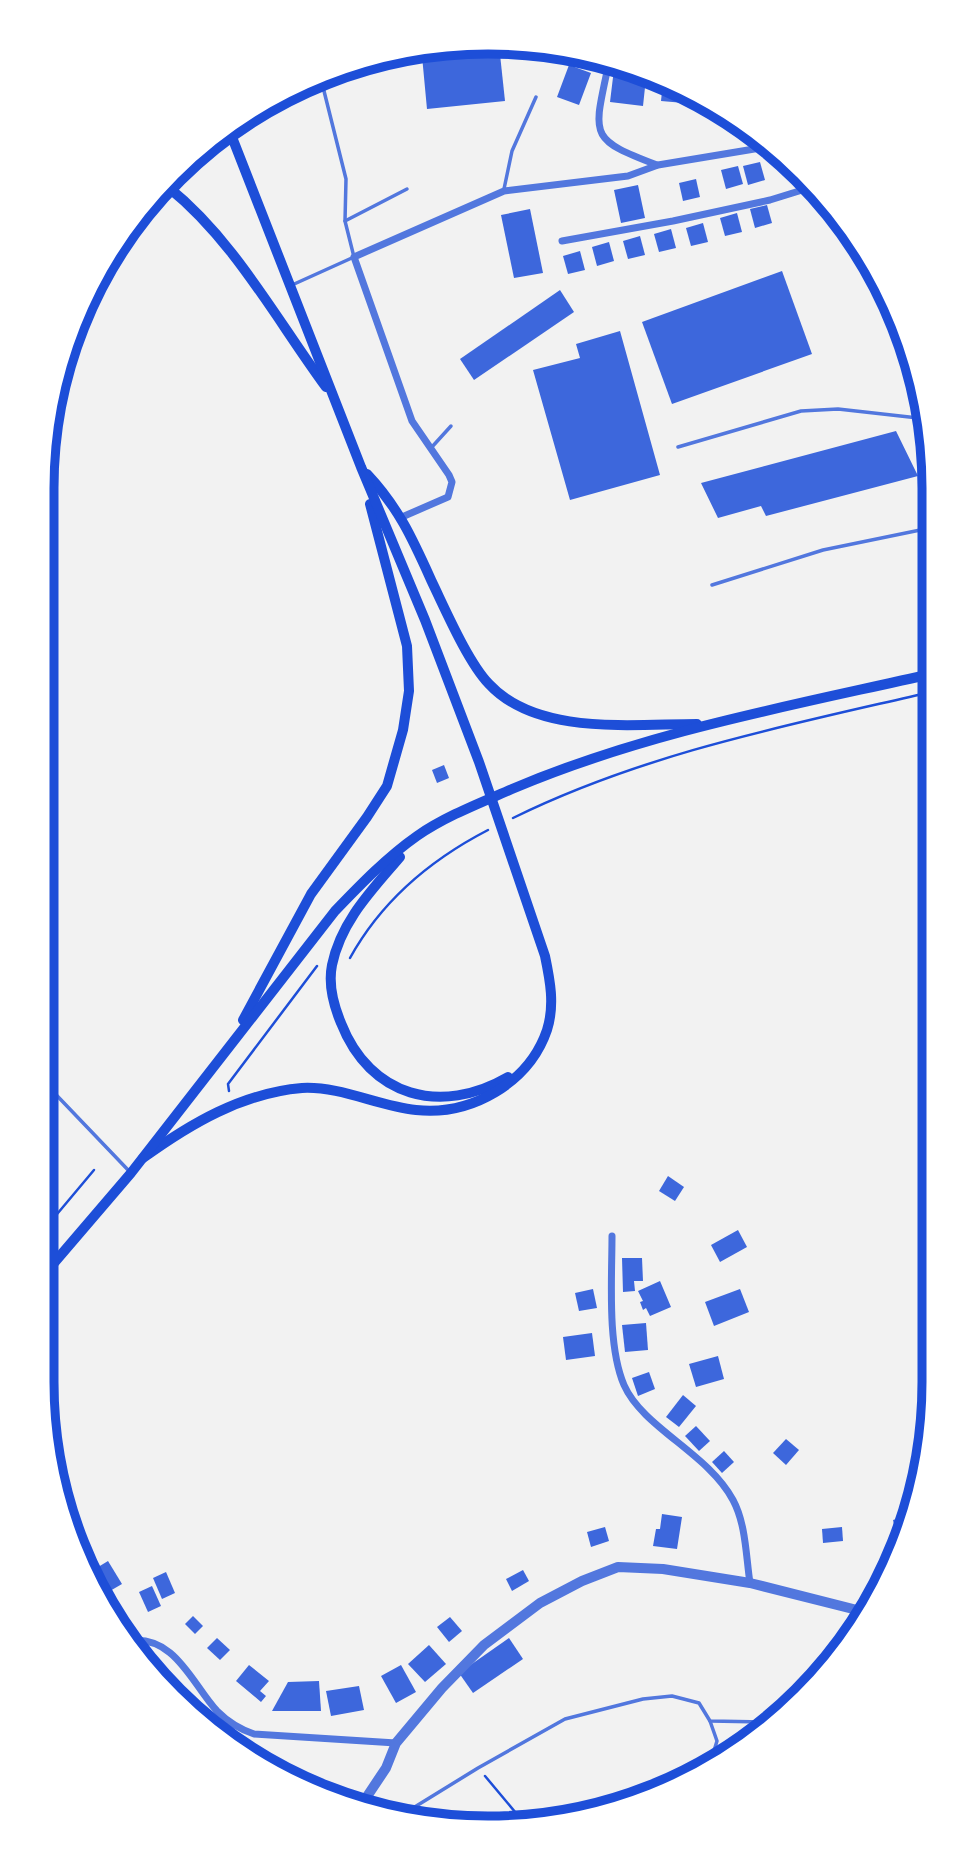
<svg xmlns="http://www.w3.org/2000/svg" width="976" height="1870" viewBox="0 0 976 1870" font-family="Mulish,sans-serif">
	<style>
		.building { fill: #3d67dc }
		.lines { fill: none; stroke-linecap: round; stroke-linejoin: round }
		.path { stroke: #1d4ed8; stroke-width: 2.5 }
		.service { stroke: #5277de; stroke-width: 3.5 }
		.minor { stroke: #5277de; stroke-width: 7 }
		.tertiary { stroke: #5277de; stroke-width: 10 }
		.secondary { stroke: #1d4ed8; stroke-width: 10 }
		.rim { fill: none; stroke: #1d4ed8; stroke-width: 9 }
	</style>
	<rect width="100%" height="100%" fill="#f2f2f2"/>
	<!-- building -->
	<g class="building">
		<path d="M499,45L505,101L427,109L422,56Z"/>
		<path d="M569,65L591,73L579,105L557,97Z"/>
		<path d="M614,69L629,73L628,75L646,78L643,106L610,102Z"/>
		<path d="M663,82L685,88L684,103L661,101Z"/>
		<path d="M760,162L765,180L748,185L743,166Z"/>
		<path d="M738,166L743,184L726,189L721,170Z"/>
		<path d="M696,179L700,197L683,201L679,183Z"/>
		<path d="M638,185L645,218L621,223L614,190Z"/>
		<path d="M767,205L772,223L755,228L750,209Z"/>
		<path d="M530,209L543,273L514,278L501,215Z"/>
		<path d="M737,213L742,232L725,236L720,218Z"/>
		<path d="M703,223L708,242L691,246L686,228Z"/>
		<path d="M671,229L676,248L659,252L654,234Z"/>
		<path d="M640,236L645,255L628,259L623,241Z"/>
		<path d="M609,242L614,261L597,266L592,247Z"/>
		<path d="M580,251L585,270L568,274L563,256Z"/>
		<path d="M782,271L812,354L672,404L642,322Z"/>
		<path d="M560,290L574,312L474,380L460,359Z"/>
		<path d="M620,331L660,475L570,500L533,370L580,358L576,344Z"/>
		<path d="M896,431L918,476L766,516L761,506L718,518L701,483Z"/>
		<path d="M444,765L449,778L437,783L432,770Z"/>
		<path d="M668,1176L684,1187L675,1201L659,1191Z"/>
		<path d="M738,1230L747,1247L720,1262L711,1245Z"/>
		<path d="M622,1258H642L643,1281H634L635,1291L623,1292Z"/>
		<path d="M660,1281L671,1307L650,1316L646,1308L643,1310L640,1302L643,1301L638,1291Z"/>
		<path d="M593,1289L597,1308L579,1311L575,1293Z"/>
		<path d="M740,1289L749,1312L714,1326L705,1302Z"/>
		<path d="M646,1323L648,1350L625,1352L622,1325Z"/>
		<path d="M592,1333L595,1356L566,1360L563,1337Z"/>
		<path d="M718,1356L724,1379L696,1387L689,1364Z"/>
		<path d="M649,1372L655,1389L638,1396L632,1378Z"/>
		<path d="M683,1395L696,1406L679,1427L666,1417Z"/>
		<path d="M696,1426L710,1441L699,1451L685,1436Z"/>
		<path d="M786,1439L799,1450L786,1465L773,1453Z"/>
		<path d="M724,1451L734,1462L722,1473L712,1462Z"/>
		<path d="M662,1514L682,1517L677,1549L653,1546L656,1529H660Z"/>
		<path d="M904,1517L902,1527L898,1543L893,1520Z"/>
		<path d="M605,1527L609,1541L591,1547L587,1532Z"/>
		<path d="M842,1527L843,1541L823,1543L822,1529Z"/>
		<path d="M108,1561L122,1584L103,1595L90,1572Z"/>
		<path d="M523,1570L529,1581L512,1591L506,1579Z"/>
		<path d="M166,1572L175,1593L162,1599L153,1578Z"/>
		<path d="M152,1586L161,1606L148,1612L139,1592Z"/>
		<path d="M193,1616L203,1626L195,1634L185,1624Z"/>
		<path d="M450,1617L462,1631L449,1642L437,1627Z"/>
		<path d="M217,1638L230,1650L220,1660L207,1648Z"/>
		<path d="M509,1638L523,1659L473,1693L459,1673Z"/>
		<path d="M429,1645L446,1664L425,1682L408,1664Z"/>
		<path d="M249,1665L269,1681L260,1691L266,1696L261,1702L236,1681Z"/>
		<path d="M401,1665L416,1692L396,1703L381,1676Z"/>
		<path d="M319,1681L321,1711H272L288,1682Z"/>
		<path d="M359,1686L364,1710L331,1716L326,1691Z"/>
	</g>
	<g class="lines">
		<!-- path -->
		<g class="path">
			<path d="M513,818C645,753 789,725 931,692"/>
			<path d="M350,958C382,900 430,860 488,830"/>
			<path d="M229,1091L228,1084L317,966"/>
			<path d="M42,1232L94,1170"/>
			<path d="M485,1776L526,1825"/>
		</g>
		<!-- service -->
		<g class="service">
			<path d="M504,189L512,151L536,97"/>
			<path d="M345,221L407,189"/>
			<path d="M292,285L354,257L345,221L346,179L321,79"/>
			<path d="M678,447L801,411L838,409L927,419"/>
			<path d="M431,448L451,426"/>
			<path d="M712,585L823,550L930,528"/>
			<path d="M42,1080L130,1172"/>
			<path d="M710,1764L717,1741L710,1721"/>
			<path d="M400,1816L478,1768L565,1719L643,1699L672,1696L699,1703L710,1721L769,1722"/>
		</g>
		<!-- minor -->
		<g class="minor">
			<path d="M608,67C593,137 589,139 657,165"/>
			<path d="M562,241L673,221L770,200L812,187"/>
			<path d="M402,517L448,497L452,482L449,475L412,421L354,257L504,191L628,176L658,165L772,146"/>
			<path d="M612,1236C612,1279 607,1345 624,1385C643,1428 708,1453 733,1500C746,1524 746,1557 750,1583"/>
			<path d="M128,1641C175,1634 192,1684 217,1711C228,1722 239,1729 254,1734L396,1743"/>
		</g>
		<!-- tertiary -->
		<path class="tertiary" d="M360,1807L386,1768L396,1743L442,1688L484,1645L540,1603L582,1581L618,1567L663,1569L750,1583L865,1612"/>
		<!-- secondary -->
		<g class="secondary">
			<path d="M168,187C234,240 276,319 326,387"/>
			<path d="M367,474C399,508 413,540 432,582C446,611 468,662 489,684C537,736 632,724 697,724"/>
			<path d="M400,857C372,890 341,921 332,965C328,985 333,1004 341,1023C370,1097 441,1116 508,1077"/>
			<path d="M243,1020L311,894L367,817L387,786L403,730L409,691L407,646L370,504"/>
			<path d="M143,1158C190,1124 242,1093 302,1088C341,1086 378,1106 416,1110C471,1116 529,1083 547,1030C555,1005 550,980 545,956L479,762L425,620L361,467L230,132"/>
			<path d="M42,1277L131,1173L335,911C360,885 387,857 417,836C446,816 480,803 512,789C646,732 790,706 931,674"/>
		</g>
	</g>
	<!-- crop -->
	<path d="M0 0H976V1870H0ZM488 54H488A434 434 0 0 1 922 488V1382A434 434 0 0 1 488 1816H488A434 434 0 0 1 54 1382V488A434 434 0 0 1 488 54Z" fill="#fff" fill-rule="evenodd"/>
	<path class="rim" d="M488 54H488A434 434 0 0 1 922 488V1382A434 434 0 0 1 488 1816H488A434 434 0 0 1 54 1382V488A434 434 0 0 1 488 54Z"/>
</svg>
